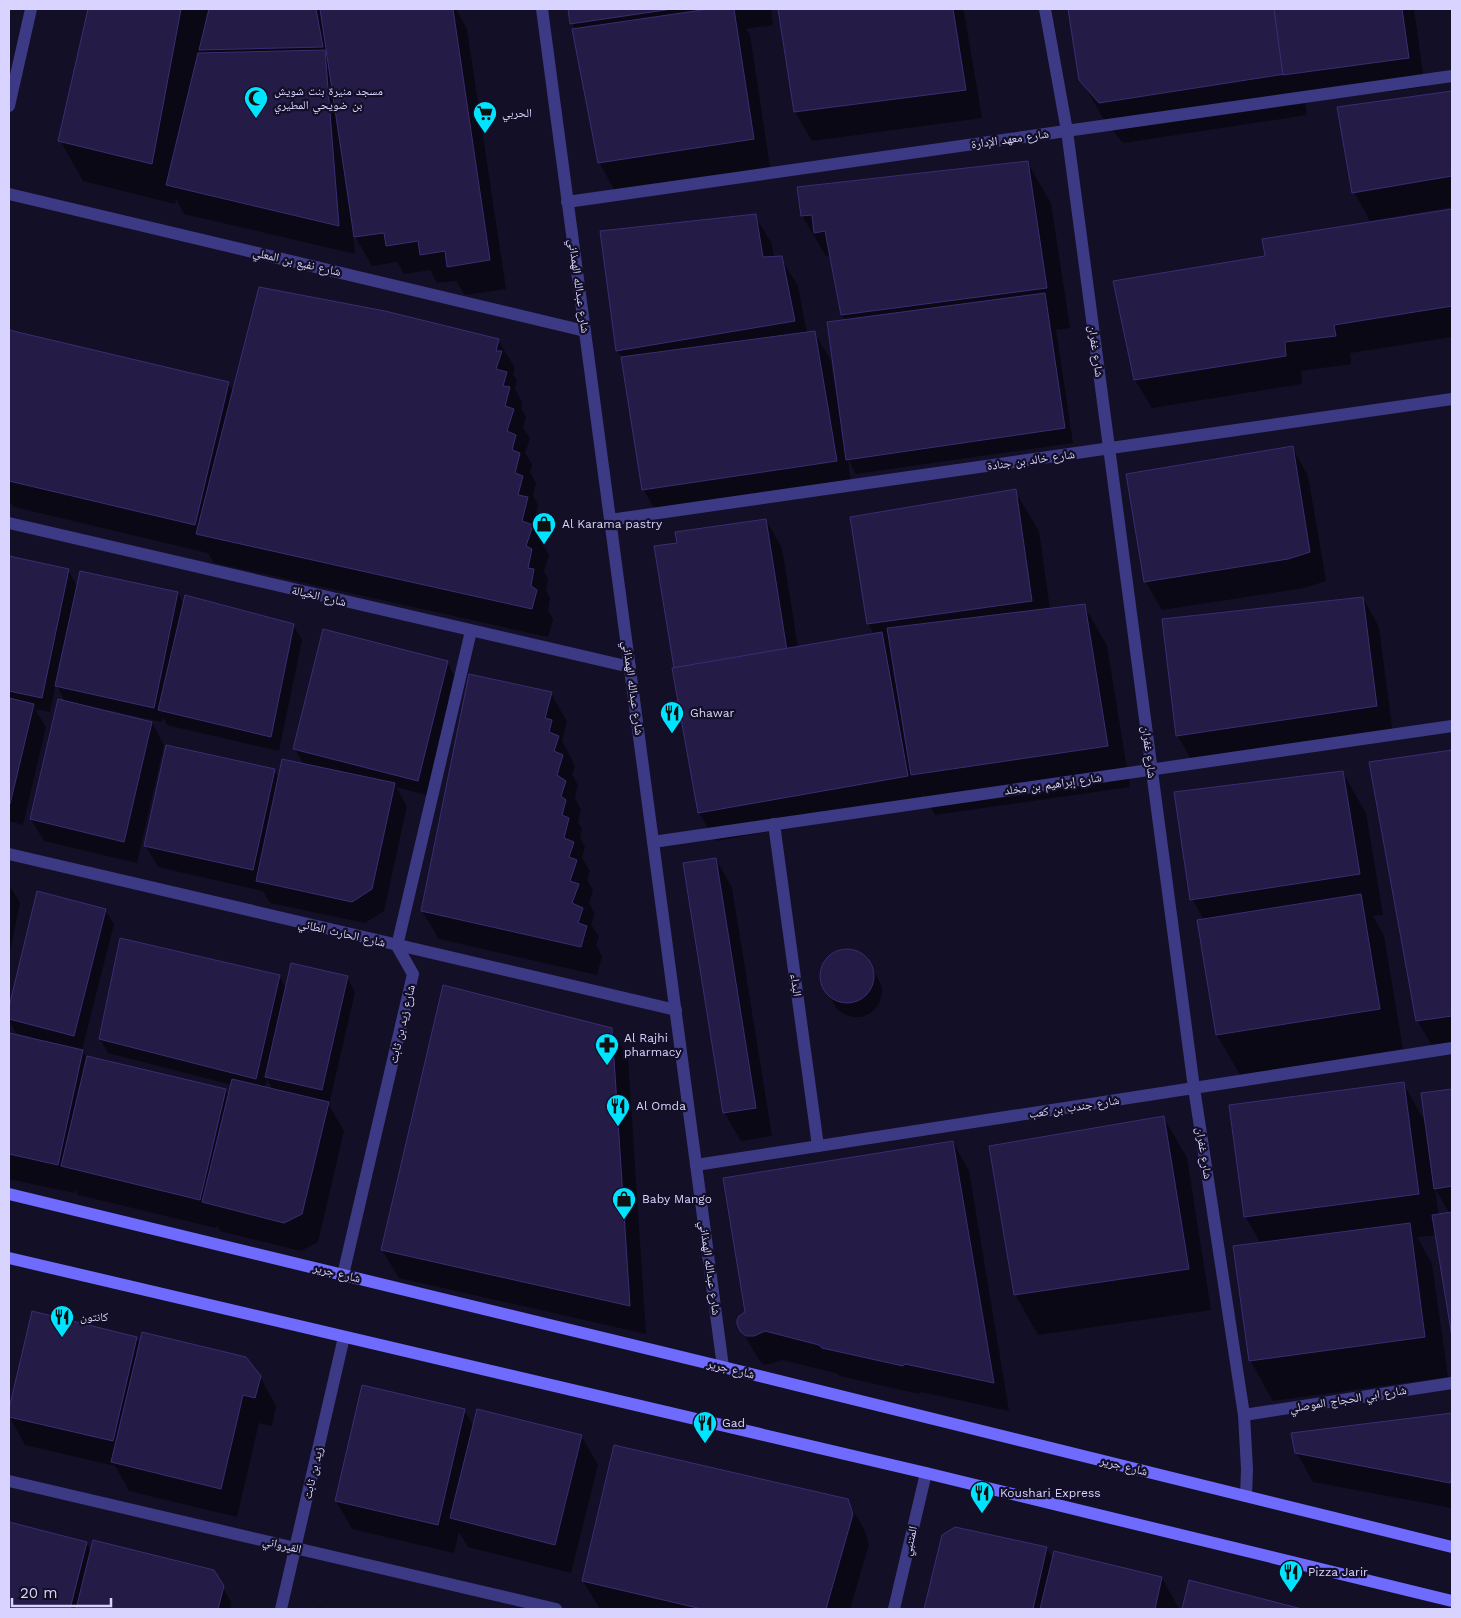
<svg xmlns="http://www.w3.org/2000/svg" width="1461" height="1618" viewBox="0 0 1461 1618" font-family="'Work Sans','Noto Naskh Arabic',sans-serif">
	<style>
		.shadow { fill: #0007; fill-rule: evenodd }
		.building { fill: #241b47; stroke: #3b2d73 }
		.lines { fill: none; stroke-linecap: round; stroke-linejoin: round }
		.service { stroke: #3d3a85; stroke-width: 12 }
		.minor { stroke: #3d3a85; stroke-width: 12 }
		.secondary { stroke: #6f6bff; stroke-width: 12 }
		.labels { text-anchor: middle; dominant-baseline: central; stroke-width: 4.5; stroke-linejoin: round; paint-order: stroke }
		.poi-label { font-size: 12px; fill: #d9d4ff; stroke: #130f26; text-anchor: start }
		.street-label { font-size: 12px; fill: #d9d4ff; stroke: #130f26 }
	</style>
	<rect width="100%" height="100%" fill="#130f26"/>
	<!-- shadow -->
	<g class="shadow">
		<path d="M89,9H456L467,29L506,289L465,295L456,281L437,283L430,270L404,274L397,262L372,266L353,233L355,254L184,214L176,199L175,204L83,181L60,140Z"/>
		<path d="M570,9H771L773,25L746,29L750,35L770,167L615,191L599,162L575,29L572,23Z"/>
		<path d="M779,9H962L964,12L982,118L812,141L795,112Z"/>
		<path d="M1069,9H1414L1425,87L1305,102L1307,115L1123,143L1104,120L1081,79Z"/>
		<path d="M1452,92V207L1370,221L1354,192L1338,108Z"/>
		<path d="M1027,162L1051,203L1070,328L1056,330L1073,443L856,474L848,459L852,489L660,518L643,489L622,358L617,350L755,216L772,244L774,258H781L798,286L807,333L814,332L831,361L835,388H838L845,321L842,315L832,261L829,256H826L802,216Z"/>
		<path d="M1452,210V337L1350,353L1351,364L1301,371L1302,384L1152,408L1135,380L1267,257L1264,240Z"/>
		<path d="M9,331L228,383L234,392L498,340L515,368L513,374L517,381L515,389L522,402L521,408L526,417L523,427L530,439L525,453L532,464L530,472L536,483L533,495L538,505L536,514L544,527L541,541L549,555L544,571L548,579L546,591L550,598L548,611L553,619L548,637L214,563L208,553L14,507L9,501Z"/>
		<path d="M1292,447L1308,476L1326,581L1304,588L1162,610L1145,581Z"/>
		<path d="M1015,491L1039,531L1050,609L1084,605L1107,646L1130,787L935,815L922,792L924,804L716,841L699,813L675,669L679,544L766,520L782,548L798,648L874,634L868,624Z"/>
		<path d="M9,558L68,570L78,588L178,593L184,604L293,625L302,640L279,751L167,725L163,717L162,722L107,710L106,712L152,723L164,745L137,863L44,841L31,819L66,703L56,684L50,712L35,709L46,727L23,825L9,821Z"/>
		<path d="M1363,598L1379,627L1393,735L1194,764L1177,735Z"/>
		<path d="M447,662L455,677L426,795L396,787L407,806L384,911L365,923L270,903L263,891L158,867L145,845L274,770L279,778L304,765L295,749Z"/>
		<path d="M551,693L567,722L562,741L575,766L572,774L578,785L575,798L581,810L578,822L582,829L580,838L585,847L582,858L590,871L587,880L593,890L589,903L595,914L591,924L599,937L596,945L602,956L597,975L439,939L422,911Z"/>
		<path d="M1452,752V1047L1434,1049L1417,1020L1371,763Z"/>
		<path d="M1343,773L1366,813L1383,915L1373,916L1384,936L1403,1049L1240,1075L1217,1035L1204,920L1192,899Z"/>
		<path d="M716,859L732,888L772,1136L741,1141L724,1112Z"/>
		<path d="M9,888L12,889L20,903L9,957Z"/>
		<path d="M38,893L105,910L114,924L82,1050L88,1059L226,1090L229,1097L232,1085L108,1053L100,1039L279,976L286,988L347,977L355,992L329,1105L344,1131L318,1242L301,1251L220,1231L217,1225L216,1228L78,1195L75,1189L74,1193L9,1179V1034L31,1039V1037L16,1033L9,1021V1013ZM267,1079L273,1090L265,1088Z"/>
		<path d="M847,950L855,952L862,956L868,962L881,984L882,992L880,1001L876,1008L869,1014L861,1017H852L844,1014L837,1009L823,986L821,978L822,969L826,962L838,952Z"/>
		<path d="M611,1029L628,1058L646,1334L399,1278L382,1250Z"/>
		<path d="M1403,1083L1426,1124L1422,1094L1452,1090V1330L1436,1235L1417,1237L1432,1264L1448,1377L1273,1401L1250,1360L1261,1244L1245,1216ZM1435,1188L1450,1214L1439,1216Z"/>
		<path d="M1164,1118L1187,1158L1211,1310L1038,1335L1015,1294Z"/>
		<path d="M953,1142L969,1171L1009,1411L921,1392L919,1394L840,1376L836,1373L782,1360L771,1364L764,1365L759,1360L742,1331Z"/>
		<path d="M33,1313L136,1338L141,1345L260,1377L276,1406L272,1426L259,1423L237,1517L129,1491L115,1466L25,1445L9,1415Z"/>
		<path d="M464,1410L474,1427L478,1410L582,1437L598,1465L571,1573L468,1547L459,1532L454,1553L352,1529L336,1501Z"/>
		<path d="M1452,1414V1508L1313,1482L1297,1453L1293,1434Z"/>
		<path d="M847,1500L864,1529L869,1544L850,1609H600L583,1581Z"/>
		<path d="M9,1524L86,1543L91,1551L213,1571L231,1602L230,1609H9Z"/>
		<path d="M943,1536L1047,1548L1053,1560L1162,1578L1178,1607L1177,1609H926Z"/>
		<path d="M1190,1582L1298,1609H1183Z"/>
		<path d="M319,1607L328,1609H318Z"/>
	</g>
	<!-- building -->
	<g class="building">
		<path d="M88,9H181L152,164L58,141Z"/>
		<path d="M209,9H316L323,47L199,50Z"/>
		<path d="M320,9H453L490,260L447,267L445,251L420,255L418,241L386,246L384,233L354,237Z"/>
		<path d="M568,9H672L570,24Z"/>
		<path d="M709,9H734L754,139L598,163L572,29Z"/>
		<path d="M778,9H953L966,90L794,112Z"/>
		<path d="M1068,9H1274L1285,74L1099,103L1079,80Z"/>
		<path d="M1274,9H1402L1409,58L1283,75Z"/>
		<path d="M325,50L339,226L166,185L198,53Z"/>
		<path d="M1452,91V176L1352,193L1337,107Z"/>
		<path d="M1028,161L1047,288L841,315L825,231L814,233L812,215L801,216L797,187Z"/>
		<path d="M1452,209V306L1334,325L1336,336L1285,342L1286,356L1134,380L1113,281L1265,256L1262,239Z"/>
		<path d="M756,214L763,257L782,256L795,321L616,351L600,231Z"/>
		<path d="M259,287L385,311L499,339L496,351H502L496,369L507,372L503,386L510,387L505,406L514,409L507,431L516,435L512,450L520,453L515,473L523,476L518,495L528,497L522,521L533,525L526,546L532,549L528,568L534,569L531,586L537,590L532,609L196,534Z"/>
		<path d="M1045,293L1065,428L846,460L827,322Z"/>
		<path d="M9,330L229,382L195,525L9,481Z"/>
		<path d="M815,331L837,461L642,490L621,357Z"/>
		<path d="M1293,446L1310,552L1288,559L1144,582L1126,474Z"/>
		<path d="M1016,489L1032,601L867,624L850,517Z"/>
		<path d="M766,519L787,651L674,668L654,546L677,543L675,532Z"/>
		<path d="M9,556L69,569L42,698L9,691Z"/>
		<path d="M80,571L178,592L154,708L55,686Z"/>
		<path d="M185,595L294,624L271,737L158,710Z"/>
		<path d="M1363,597L1377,706L1176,736L1162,619Z"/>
		<path d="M1085,604L1108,746L911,775L887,628Z"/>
		<path d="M323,629L448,661L418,781L293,749Z"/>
		<path d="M882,632L908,776L698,813L672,668Z"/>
		<path d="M469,674L552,692L545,718L552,720L549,732L559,736L554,751L563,755L557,775L566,781L561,796L566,800L562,815L569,818L564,838L574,842L569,857L577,860L570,881L579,884L572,903L583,908L578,923L587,926L581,947L421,911Z"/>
		<path d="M9,698L34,704L10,804L9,803Z"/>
		<path d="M58,699L152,722L124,842L30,819Z"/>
		<path d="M166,745L275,769L253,870L144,846Z"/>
		<path d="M1452,750V1016L1416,1021L1369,762Z"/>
		<path d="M282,759L395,783L372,889L352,902L256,881Z"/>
		<path d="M1343,771L1360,874L1190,900L1174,792Z"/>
		<path d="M716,858L756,1108L723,1113L683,863Z"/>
		<path d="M37,891L106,909L74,1036L9,1019V1007Z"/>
		<path d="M1361,894L1380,1009L1216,1035L1197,920Z"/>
		<path d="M120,938L280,975L256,1079L99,1039Z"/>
		<circle cx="847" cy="976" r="27"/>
		<path d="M291,963L348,976L322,1090L265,1077Z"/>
		<path d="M443,985L612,1028L630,1306L381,1250Z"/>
		<path d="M9,1033L83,1050L58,1165L9,1154Z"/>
		<path d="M87,1056L226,1089L200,1200L61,1166Z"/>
		<path d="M232,1079L329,1102L302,1214L284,1223L202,1202Z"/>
		<path d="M1404,1082L1419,1194L1244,1217L1229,1105Z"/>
		<path d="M1452,1089V1186L1434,1189L1421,1093Z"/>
		<path d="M1164,1116L1189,1269L1014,1295L989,1146Z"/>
		<path d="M953,1141L994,1383L905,1364L903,1366L822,1348L819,1345L765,1331L754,1336H746L740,1331L737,1324V1320L739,1316L745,1312L723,1178Z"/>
		<path d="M1452,1212V1337L1432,1215Z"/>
		<path d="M1410,1223L1425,1337L1249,1361L1233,1246Z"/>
		<path d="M32,1311L137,1337L113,1441L9,1417V1409Z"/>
		<path d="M142,1332L246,1357L261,1376L255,1398L243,1395L221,1489L111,1462Z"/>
		<path d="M362,1385L465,1409L438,1525L335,1501Z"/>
		<path d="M477,1409L582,1435L555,1545L450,1518Z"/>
		<path d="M1452,1413V1477L1450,1483L1295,1453L1291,1433Z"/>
		<path d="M614,1445L848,1499L853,1514L826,1609H702L582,1581Z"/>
		<path d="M9,1522L87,1542L70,1609H9Z"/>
		<path d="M955,1527L1047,1547L1033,1609H924L942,1535Z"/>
		<path d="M93,1540L214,1570L224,1586L218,1609H76Z"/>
		<path d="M1054,1551L1162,1577L1155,1609H1040Z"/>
		<path d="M1189,1580L1302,1609H1182Z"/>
	</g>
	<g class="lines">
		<!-- service -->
		<path class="service" d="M774,824L818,1146"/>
		<!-- minor -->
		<g class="minor">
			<path d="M542,9L723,1367"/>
			<path d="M1045,9L1067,131L1194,1088L1244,1415L1247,1469L1246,1496"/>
			<path d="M9,106L31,9"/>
			<path d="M9,194L585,331"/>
			<path d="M567,202L1452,76"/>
			<path d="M610,520L1452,399"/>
			<path d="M9,523L630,667"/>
			<path d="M653,842L1452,726"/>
			<path d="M9,854L676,1010"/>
			<path d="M696,1165L1452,1048"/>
			<path d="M343,1275L413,974L397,946L471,631"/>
			<path d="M1244,1415L1452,1383"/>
			<path d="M9,1481L556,1609"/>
			<path d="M281,1609L344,1337"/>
			<path d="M894,1609L926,1473"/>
		</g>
		<!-- secondary -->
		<g class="secondary">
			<path d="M9,1194L723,1367L1452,1547"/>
			<path d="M9,1258L926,1473L1452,1601"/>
		</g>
	</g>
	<!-- icons -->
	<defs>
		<g id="mosque-pin" transform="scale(1.25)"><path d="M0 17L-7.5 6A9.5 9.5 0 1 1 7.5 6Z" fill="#00e5ff" stroke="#130f26"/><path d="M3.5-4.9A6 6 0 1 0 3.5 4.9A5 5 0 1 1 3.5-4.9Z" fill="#111"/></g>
		<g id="supermarket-pin" transform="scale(1.25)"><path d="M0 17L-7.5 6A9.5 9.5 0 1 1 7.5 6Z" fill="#00e5ff" stroke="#130f26"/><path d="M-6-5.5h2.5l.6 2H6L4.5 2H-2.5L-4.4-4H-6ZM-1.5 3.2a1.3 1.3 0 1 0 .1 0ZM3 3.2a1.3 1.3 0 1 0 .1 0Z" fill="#111"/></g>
		<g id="shop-pin" transform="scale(1.25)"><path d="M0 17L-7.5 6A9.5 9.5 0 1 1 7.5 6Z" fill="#00e5ff" stroke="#130f26"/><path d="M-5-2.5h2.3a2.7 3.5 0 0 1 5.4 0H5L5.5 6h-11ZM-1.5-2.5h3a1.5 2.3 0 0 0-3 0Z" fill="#111"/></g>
		<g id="restaurant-pin" transform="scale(1.25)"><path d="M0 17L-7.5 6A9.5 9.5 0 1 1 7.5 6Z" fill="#00e5ff" stroke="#130f26"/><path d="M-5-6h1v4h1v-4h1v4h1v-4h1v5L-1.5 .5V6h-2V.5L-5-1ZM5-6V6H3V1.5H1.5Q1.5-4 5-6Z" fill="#111"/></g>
		<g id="pharmacy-pin" transform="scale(1.25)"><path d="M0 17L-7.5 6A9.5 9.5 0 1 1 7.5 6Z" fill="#00e5ff" stroke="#130f26"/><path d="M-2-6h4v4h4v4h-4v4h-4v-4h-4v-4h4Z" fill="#111"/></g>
	</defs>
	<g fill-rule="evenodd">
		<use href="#mosque-pin" x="256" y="98"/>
		<use href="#supermarket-pin" x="485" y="113"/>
		<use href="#shop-pin" x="544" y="524"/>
		<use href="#restaurant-pin" x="672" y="713"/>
		<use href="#pharmacy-pin" x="607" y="1045"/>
		<use href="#restaurant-pin" x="618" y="1106"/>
		<use href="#shop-pin" x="624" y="1199"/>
		<use href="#restaurant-pin" x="62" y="1317"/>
		<use href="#restaurant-pin" x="705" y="1423"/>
		<use href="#restaurant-pin" x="982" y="1493"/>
		<use href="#restaurant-pin" x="1291" y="1572"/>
	</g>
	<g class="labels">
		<!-- poi labels -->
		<g class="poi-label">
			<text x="274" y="91">مسجد منيرة بنت شويش<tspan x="274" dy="14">بن ضويحي المطيري</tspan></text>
			<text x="502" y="113">الحربي</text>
			<text x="562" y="524">Al Karama pastry</text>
			<text x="690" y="713">Ghawar</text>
			<text x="624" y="1038">Al Rajhi<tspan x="624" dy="14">pharmacy</tspan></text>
			<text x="636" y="1106">Al Omda</text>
			<text x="642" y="1199">Baby Mango</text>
			<text x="80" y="1317">كانتون</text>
			<text x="722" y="1423">Gad</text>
			<text x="1000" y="1493">Koushari Express</text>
			<text x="1308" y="1572">Pizza Jarir</text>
		</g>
		<!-- street labels -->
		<g class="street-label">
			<text transform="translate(1010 139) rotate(-8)">شارع معهد الإدارة</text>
			<text transform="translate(297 262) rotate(13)">شارع نفيع بن المعلي</text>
			<text transform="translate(579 286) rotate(82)">شارع عبدالله الهمذاني</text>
			<text transform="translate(1096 351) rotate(82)">شارع غفران</text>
			<text transform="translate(1031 460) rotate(-8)">شارع خالد بن جنادة</text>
			<text transform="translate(319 596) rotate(13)">شارع الخيالة</text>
			<text transform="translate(633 688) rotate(82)">شارع عبدالله الهمذاني</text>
			<text transform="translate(1149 752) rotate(83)">شارع غفران</text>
			<text transform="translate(1053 784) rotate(-8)">شارع إبراهيم بن مخلد</text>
			<text transform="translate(342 933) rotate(13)">شارع الحارث الطائي</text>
			<text transform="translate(796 985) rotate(82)">البداء</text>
			<text transform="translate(402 1024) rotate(-77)">شارع زيد بن ثابت</text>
			<text transform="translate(1074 1107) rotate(-9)">شارع جندب بن كعب</text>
			<text transform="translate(1204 1153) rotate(81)">شارع غفران</text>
			<text transform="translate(710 1268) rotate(82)">شارع عبدالله الهمذاني</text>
			<text transform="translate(337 1273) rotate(14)">شارع جرير</text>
			<text transform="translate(731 1369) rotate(14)">شارع جرير</text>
			<text transform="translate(1348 1399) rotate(-9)">شارع ابي الحجاج الموصلي</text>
			<text transform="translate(1124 1466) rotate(14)">شارع جرير</text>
			<text transform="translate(313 1473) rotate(-77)">زيد بن ثابت</text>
			<text transform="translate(910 1541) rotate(-77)">المتنبي</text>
			<text transform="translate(282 1545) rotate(13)">القيرواني</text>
		</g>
	</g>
	<!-- border -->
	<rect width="1461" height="1618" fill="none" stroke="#d9d4ff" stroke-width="20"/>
	<!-- scale -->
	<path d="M12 1598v8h99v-8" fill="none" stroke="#d9d4ff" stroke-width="2.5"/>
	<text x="20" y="1598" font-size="15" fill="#d9d4ff" stroke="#130f26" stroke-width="4" paint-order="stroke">20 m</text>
</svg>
